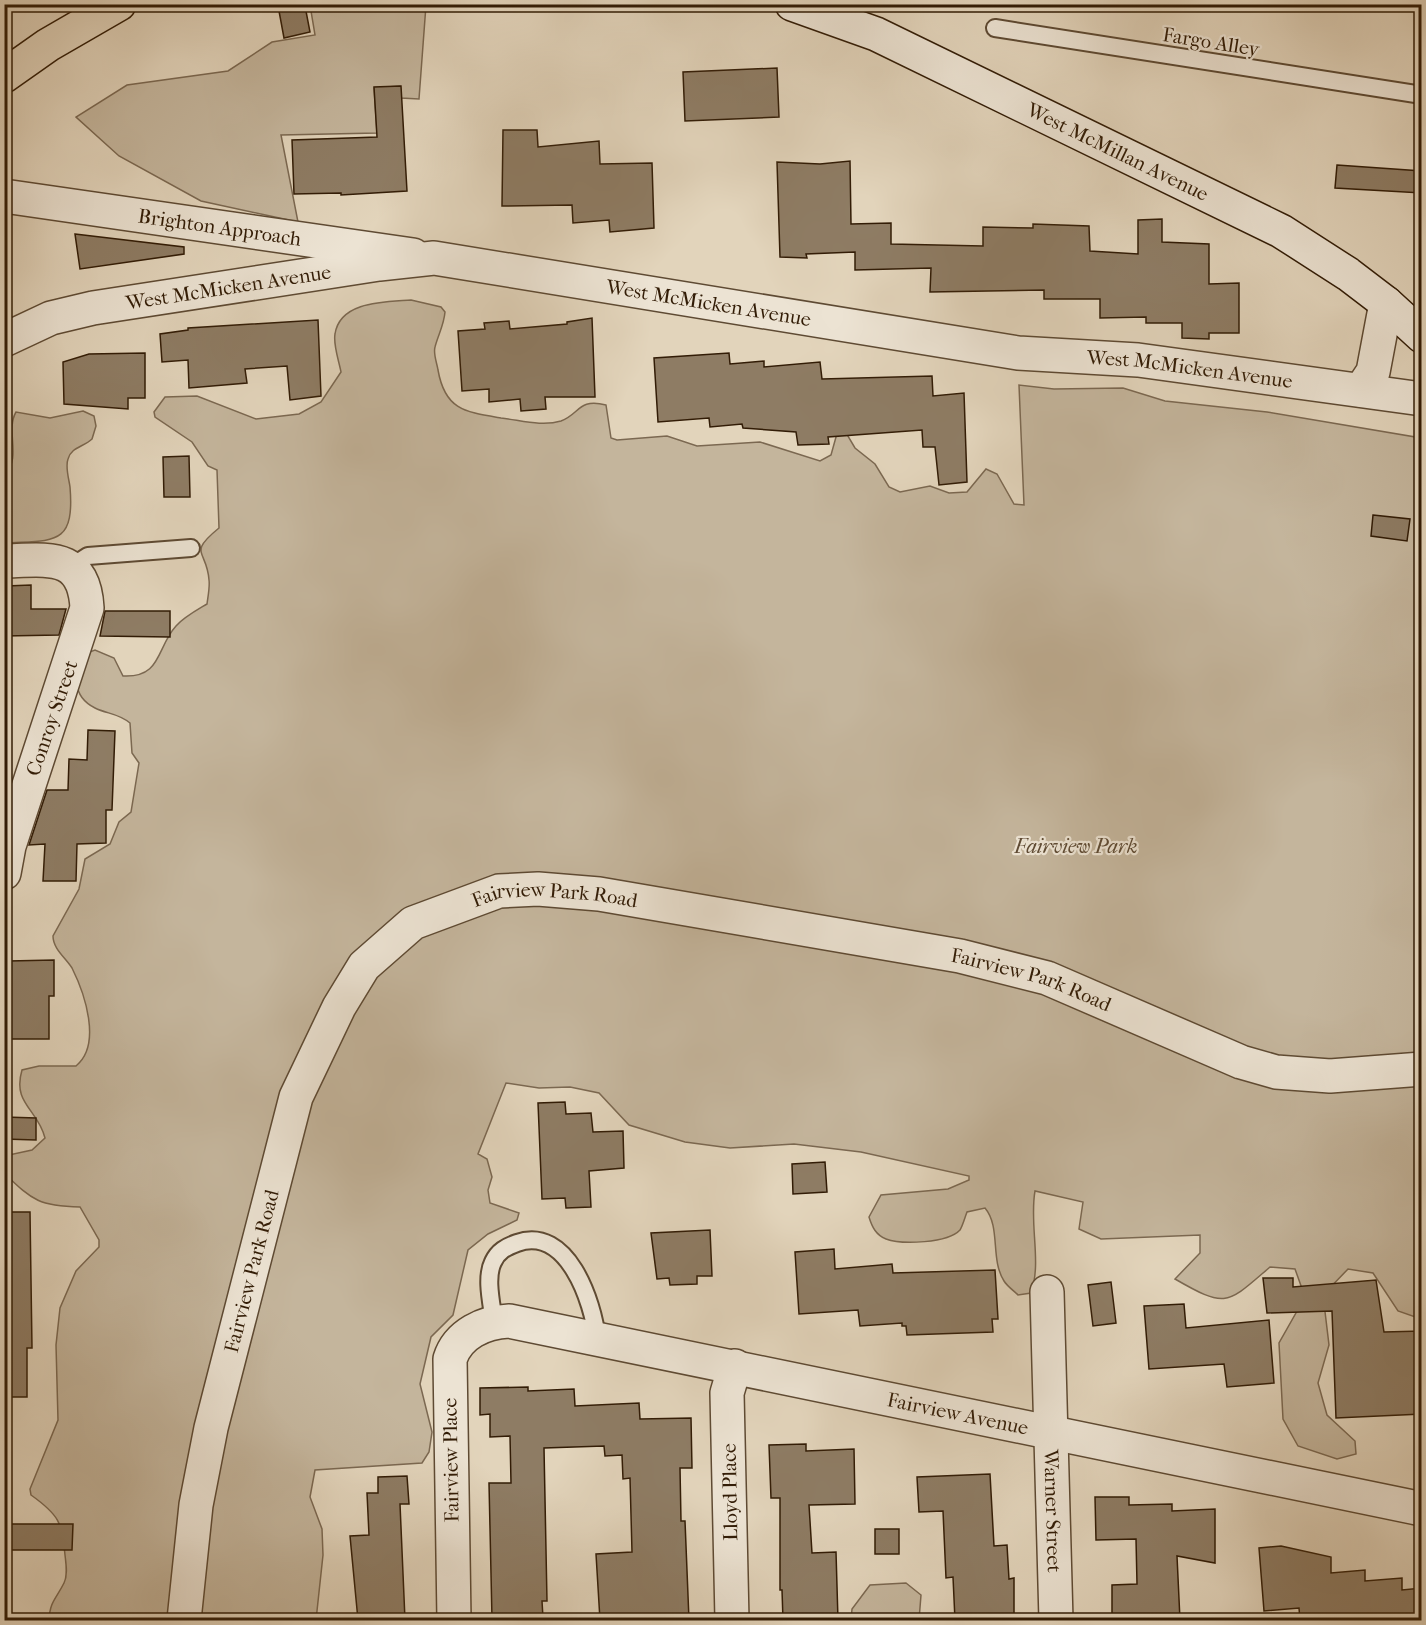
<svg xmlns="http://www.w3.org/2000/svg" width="1426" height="1625" viewBox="0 0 1426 1625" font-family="'IM FELL French Canon',serif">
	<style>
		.green { fill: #c4b59c; stroke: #7b6851; stroke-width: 1.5 }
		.building { fill: #8e7c64; stroke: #321c06; stroke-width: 1.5 }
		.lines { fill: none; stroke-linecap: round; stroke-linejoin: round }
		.service-casing { stroke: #5e4a33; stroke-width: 20 }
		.minor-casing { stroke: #5e4a33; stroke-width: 36 }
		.tertiary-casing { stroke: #5e4a33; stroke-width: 36 }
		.secondary-casing { stroke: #321c06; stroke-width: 36 }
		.primary-casing { stroke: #321c06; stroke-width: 36 }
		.service { stroke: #ece3d3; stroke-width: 16 }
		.minor { stroke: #ece3d3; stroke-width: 33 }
		.tertiary { stroke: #ece3d3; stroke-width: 33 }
		.secondary { stroke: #ece3d3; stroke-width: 33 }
		.primary { stroke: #e2d4bb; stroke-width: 33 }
		.labels { text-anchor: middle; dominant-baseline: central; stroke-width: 4.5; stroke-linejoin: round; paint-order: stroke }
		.street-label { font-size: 20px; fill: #321c06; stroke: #ece3d3 }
		.park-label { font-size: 20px; font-style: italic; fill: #5e4a33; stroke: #ece3d3 }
	</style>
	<rect width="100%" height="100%" fill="#e2d4bb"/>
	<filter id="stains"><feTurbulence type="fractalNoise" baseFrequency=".00333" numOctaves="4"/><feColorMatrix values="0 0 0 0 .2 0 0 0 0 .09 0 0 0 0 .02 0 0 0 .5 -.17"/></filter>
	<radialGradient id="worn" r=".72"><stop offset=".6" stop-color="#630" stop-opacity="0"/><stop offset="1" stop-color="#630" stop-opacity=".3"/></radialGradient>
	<!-- green -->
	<g class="green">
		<path d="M310,5H426L419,99L401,98L400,86L374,88L377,133L281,135L298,222L201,201L119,156L76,117L127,85L228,71L272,42L315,35Z"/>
		<path d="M411,300L441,307L445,312C444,325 438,335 435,347C433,354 437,363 438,370C445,410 465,412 501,418C520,420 542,427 561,421C580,414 578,398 606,405L611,438L617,440L667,436L697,446L760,442L820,461L831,455L836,437L845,431L855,448L875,464L889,487L900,492L930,486L949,493L967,492L986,469L997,474L1014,504L1024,505L1019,385L1054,389L1123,388L1165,401L1267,412L1421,438V1319L1398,1311L1373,1273L1348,1269L1323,1295L1329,1345L1318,1383L1327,1415L1355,1441L1356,1454L1337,1459L1298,1446L1283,1419L1279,1343L1305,1297L1295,1269L1270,1267C1227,1304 1227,1309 1175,1279L1200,1253V1235L1101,1239L1079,1229L1083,1202L1035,1191C1029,1224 1042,1262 1031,1293L1018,1295C1014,1291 1007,1286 1004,1281C990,1259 1001,1227 985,1208L967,1212C965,1217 963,1225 960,1230C948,1243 902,1245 886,1239C876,1235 872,1227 869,1217L881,1195L948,1189L969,1180V1176L861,1152L794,1144L730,1148L685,1142L629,1125L599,1093L570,1087L539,1088L506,1083L478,1154L487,1159L492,1177L488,1190L490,1203L519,1213L517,1220L488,1234L468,1250L453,1315L431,1337L420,1384L432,1432L429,1452L422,1463L315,1470L310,1497L322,1529L323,1555L316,1620H49C50,1601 56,1599 64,1583C68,1575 66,1564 65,1555C62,1522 59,1515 31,1495L30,1489L58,1420L56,1345L60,1308L76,1271L99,1247V1240L80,1207C40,1206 33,1201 5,1174L4,1156L32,1150L45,1138C38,1109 12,1104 22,1070L39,1066H76C102,1045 85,994 72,968C66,958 53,949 53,936L79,889L85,859L110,844L119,822L131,812L139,763L132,753L130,723C118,713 107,714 95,708C71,696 74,673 84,654L95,650L114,658L123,676C162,678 156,648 176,626C184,617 197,610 207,604C208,596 210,587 209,580C207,550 187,554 219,528L217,470L208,466L192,442L155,417L154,412L165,397L197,396L256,419L299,414L321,402L341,372C339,361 333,345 335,334C340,301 385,302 411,300Z"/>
		<path d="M83,411L94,416L96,426L92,439C84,447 71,447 68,459C65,467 69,479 70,487C75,547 53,540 5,543V474C22,457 5,431 16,412L50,418Z"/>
		<path d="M906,1583L921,1595L919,1620H851L852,1609L870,1585Z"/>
	</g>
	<!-- building -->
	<g class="building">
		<path d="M305,6L310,32L284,38L279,11Z"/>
		<path d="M777,68L779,117L685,121L683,72Z"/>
		<path d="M401,86L407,191L341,195V193L294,194L292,140L377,137L374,87Z"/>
		<path d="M503,130H537L538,147L599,141L600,164L652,163L654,228L610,232L609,220L573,223L572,205L502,206Z"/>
		<path d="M850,161L851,224L891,223V244L983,246V227L1033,228V224L1089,226L1090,251L1138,254V220L1162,219V242L1209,244V284L1239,283V333H1209V339L1182,338V323H1146V317L1100,318V299H1044V290L930,292L931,268L855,270V252L806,254L807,258L780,257L777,162L820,164Z"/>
		<path d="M1337,165L1422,171V193L1335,188Z"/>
		<path d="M75,234L184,247V254L80,269Z"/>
		<path d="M592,318L595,397H545L546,409L521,411L520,399L489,402V389L462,391L458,331L485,329L484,323L509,321L510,329L567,324V322Z"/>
		<path d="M318,320L321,396L290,400L287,366L245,369L247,383L189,388L188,360L162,362L160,334L188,330V328Z"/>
		<path d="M145,353V398H128V409L64,404L63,362L89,354Z"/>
		<path d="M729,353L730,364L764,361V367L820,362L822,379L932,376L933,396L964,393L967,482L939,485L935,447H923L922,430L828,437L829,444L798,445L796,432L743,428L742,424L710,427L709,418L658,422L654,358Z"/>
		<path d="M189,456L190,497H164L163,457Z"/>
		<path d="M1373,515L1410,519L1407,541L1371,536Z"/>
		<path d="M31,585V609H66L59,635L4,636L6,586Z"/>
		<path d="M105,611H170V637L100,636Z"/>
		<path d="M88,730L115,731L112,810H106V843L77,844L76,881H43L45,844L29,845L47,790H68L69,759L87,760Z"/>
		<path d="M54,960V996H49V1039H4L5,1014L7,1015V1003H10L9,961Z"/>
		<path d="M565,1102L566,1114L591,1113L593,1132L623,1131L624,1168L589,1171L591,1207L566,1208L565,1198L542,1199L538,1103Z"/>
		<path d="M4,1117L36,1118V1140L4,1139Z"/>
		<path d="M825,1162L827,1192L793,1194L792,1164Z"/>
		<path d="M4,1212H30L32,1348H27V1397H4Z"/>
		<path d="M710,1230L712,1276H697V1284L670,1285L669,1278L657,1279L651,1233Z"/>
		<path d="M834,1249L835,1269L892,1264L893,1273L995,1270L998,1319H992L993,1332L907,1335L906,1326H902V1323L860,1326L858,1310L799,1314L795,1252Z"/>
		<path d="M1263,1278H1293V1287L1376,1280L1384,1332L1422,1331V1414L1336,1418L1332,1311L1267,1313Z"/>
		<path d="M1111,1282L1116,1323L1093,1326L1088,1285Z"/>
		<path d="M1184,1304L1186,1328L1269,1320L1274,1383L1227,1387L1224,1364L1149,1369L1144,1306Z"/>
		<path d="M528,1387V1391L574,1389L575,1406L639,1403L640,1419L691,1418L692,1468H680L681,1521H685L689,1620H600L596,1554L632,1552L630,1478L623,1479L622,1455L605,1456L604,1446L544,1448L547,1601H542L543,1618L492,1619L489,1483H511L510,1436L490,1437V1414L480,1415V1388Z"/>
		<path d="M806,1444V1451L854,1449L855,1504L809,1505L812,1553L836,1552L838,1620H783L782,1590H780V1498H771L769,1445Z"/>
		<path d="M990,1474L994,1546L1007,1545L1009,1579L1014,1578V1620H955L953,1577L946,1578L943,1511L919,1512L917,1477Z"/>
		<path d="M407,1476L409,1504H400L405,1620H358L350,1536L369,1535L367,1493H378V1477Z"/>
		<path d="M1095,1497H1129V1505L1172,1504V1511L1215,1509V1563L1177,1556L1180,1620H1112V1585L1137,1584L1136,1539L1096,1540Z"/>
		<path d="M4,1524H73L72,1550H4Z"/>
		<rect x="875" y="1529" width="24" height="25"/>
		<path d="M1281,1546L1331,1557V1573L1365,1570V1581L1402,1578V1590L1422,1588V1620H1375V1618L1300,1620L1299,1608L1264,1611L1259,1548Z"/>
	</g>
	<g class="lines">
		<!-- service casing -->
		<g class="service-casing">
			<g id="service">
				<path d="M995,28L1422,95"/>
				<path d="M71,567L88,556L191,548"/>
				<path d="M494,1322C492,1305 485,1278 493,1262C498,1251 506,1247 517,1243C567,1225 593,1301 597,1339"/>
			</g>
		</g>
		<!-- minor casing -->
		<g class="minor-casing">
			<g id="minor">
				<path id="s1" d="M4,196L413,255"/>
				<path d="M4,561C48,560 84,552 87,608L9,846L4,873"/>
				<path id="s2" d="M1047,1292L1056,1620"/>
				<path id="s3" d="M184,1620L196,1505L211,1428L296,1097L339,1007L364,966L413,923L499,891L538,889L599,894L960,956L1047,978L1241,1062L1276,1072L1330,1076L1422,1069"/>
				<path id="s4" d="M454,1620L450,1359C458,1334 484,1322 509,1321L1422,1509"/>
				<path d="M732,1620L727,1393L735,1366"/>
			</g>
		</g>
		<!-- tertiary casing -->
		<g class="tertiary-casing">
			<g id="tertiary">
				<path id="s5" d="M4,340L51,318L93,308L379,264L434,258L1018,353L1138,360L1422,399"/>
				<path d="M1361,390L1373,372L1386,303"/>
			</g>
		</g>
		<!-- secondary casing -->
		<g class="secondary-casing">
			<g id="secondary">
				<path id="s6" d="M792,4L876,34L1281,231L1348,274L1386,303L1422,336"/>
			</g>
		</g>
		<!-- primary casing -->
		<g class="primary-casing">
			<path id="primary" d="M4,76L48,45L119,4"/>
		</g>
		<!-- service -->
		<use href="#service" class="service"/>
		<!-- minor -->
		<use href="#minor" class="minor"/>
		<!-- tertiary -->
		<use href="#tertiary" class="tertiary"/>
		<!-- secondary -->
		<use href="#secondary" class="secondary"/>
		<!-- primary -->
		<use href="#primary" class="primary"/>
	</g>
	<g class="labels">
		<!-- street labels -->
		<g class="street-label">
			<text transform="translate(1211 42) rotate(9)">Fargo Alley</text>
			<text stroke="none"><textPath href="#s6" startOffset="358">West McMillan Avenue</textPath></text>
			<text stroke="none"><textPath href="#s1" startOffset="218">Brighton Approach</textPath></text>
			<text stroke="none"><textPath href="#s5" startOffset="232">West McMicken Avenue</textPath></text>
			<text stroke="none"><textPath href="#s5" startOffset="718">West McMicken Avenue</textPath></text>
			<text stroke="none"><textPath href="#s5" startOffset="1204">West McMicken Avenue</textPath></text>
			<text transform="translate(52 718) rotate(-71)">Conroy Street</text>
			<text stroke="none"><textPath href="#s3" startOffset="896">Fairview Park Road</textPath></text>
			<text stroke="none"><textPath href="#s3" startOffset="1382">Fairview Park Road</textPath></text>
			<text stroke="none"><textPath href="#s3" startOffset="356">Fairview Park Road</textPath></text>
			<text stroke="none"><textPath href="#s4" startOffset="794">Fairview Avenue</textPath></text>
			<text transform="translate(451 1460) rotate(-91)">Fairview Place</text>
			<text transform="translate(730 1492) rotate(-91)">Lloyd Place</text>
			<text stroke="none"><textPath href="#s2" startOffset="219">Warner Street</textPath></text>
		</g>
		<!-- park labels -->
		<g class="park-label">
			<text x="1076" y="846">Fairview Park</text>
		</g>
	</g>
	<!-- margin -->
	<rect width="1426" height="1625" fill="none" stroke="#e2d4bb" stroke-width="24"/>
	<rect x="6" y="6" width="1414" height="1613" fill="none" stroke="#321c06" stroke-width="3"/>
	<rect x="12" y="12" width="1402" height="1601" fill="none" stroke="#321c06" stroke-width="1.5"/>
	<rect width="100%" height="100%" filter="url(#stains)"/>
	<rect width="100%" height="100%" fill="url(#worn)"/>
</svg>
